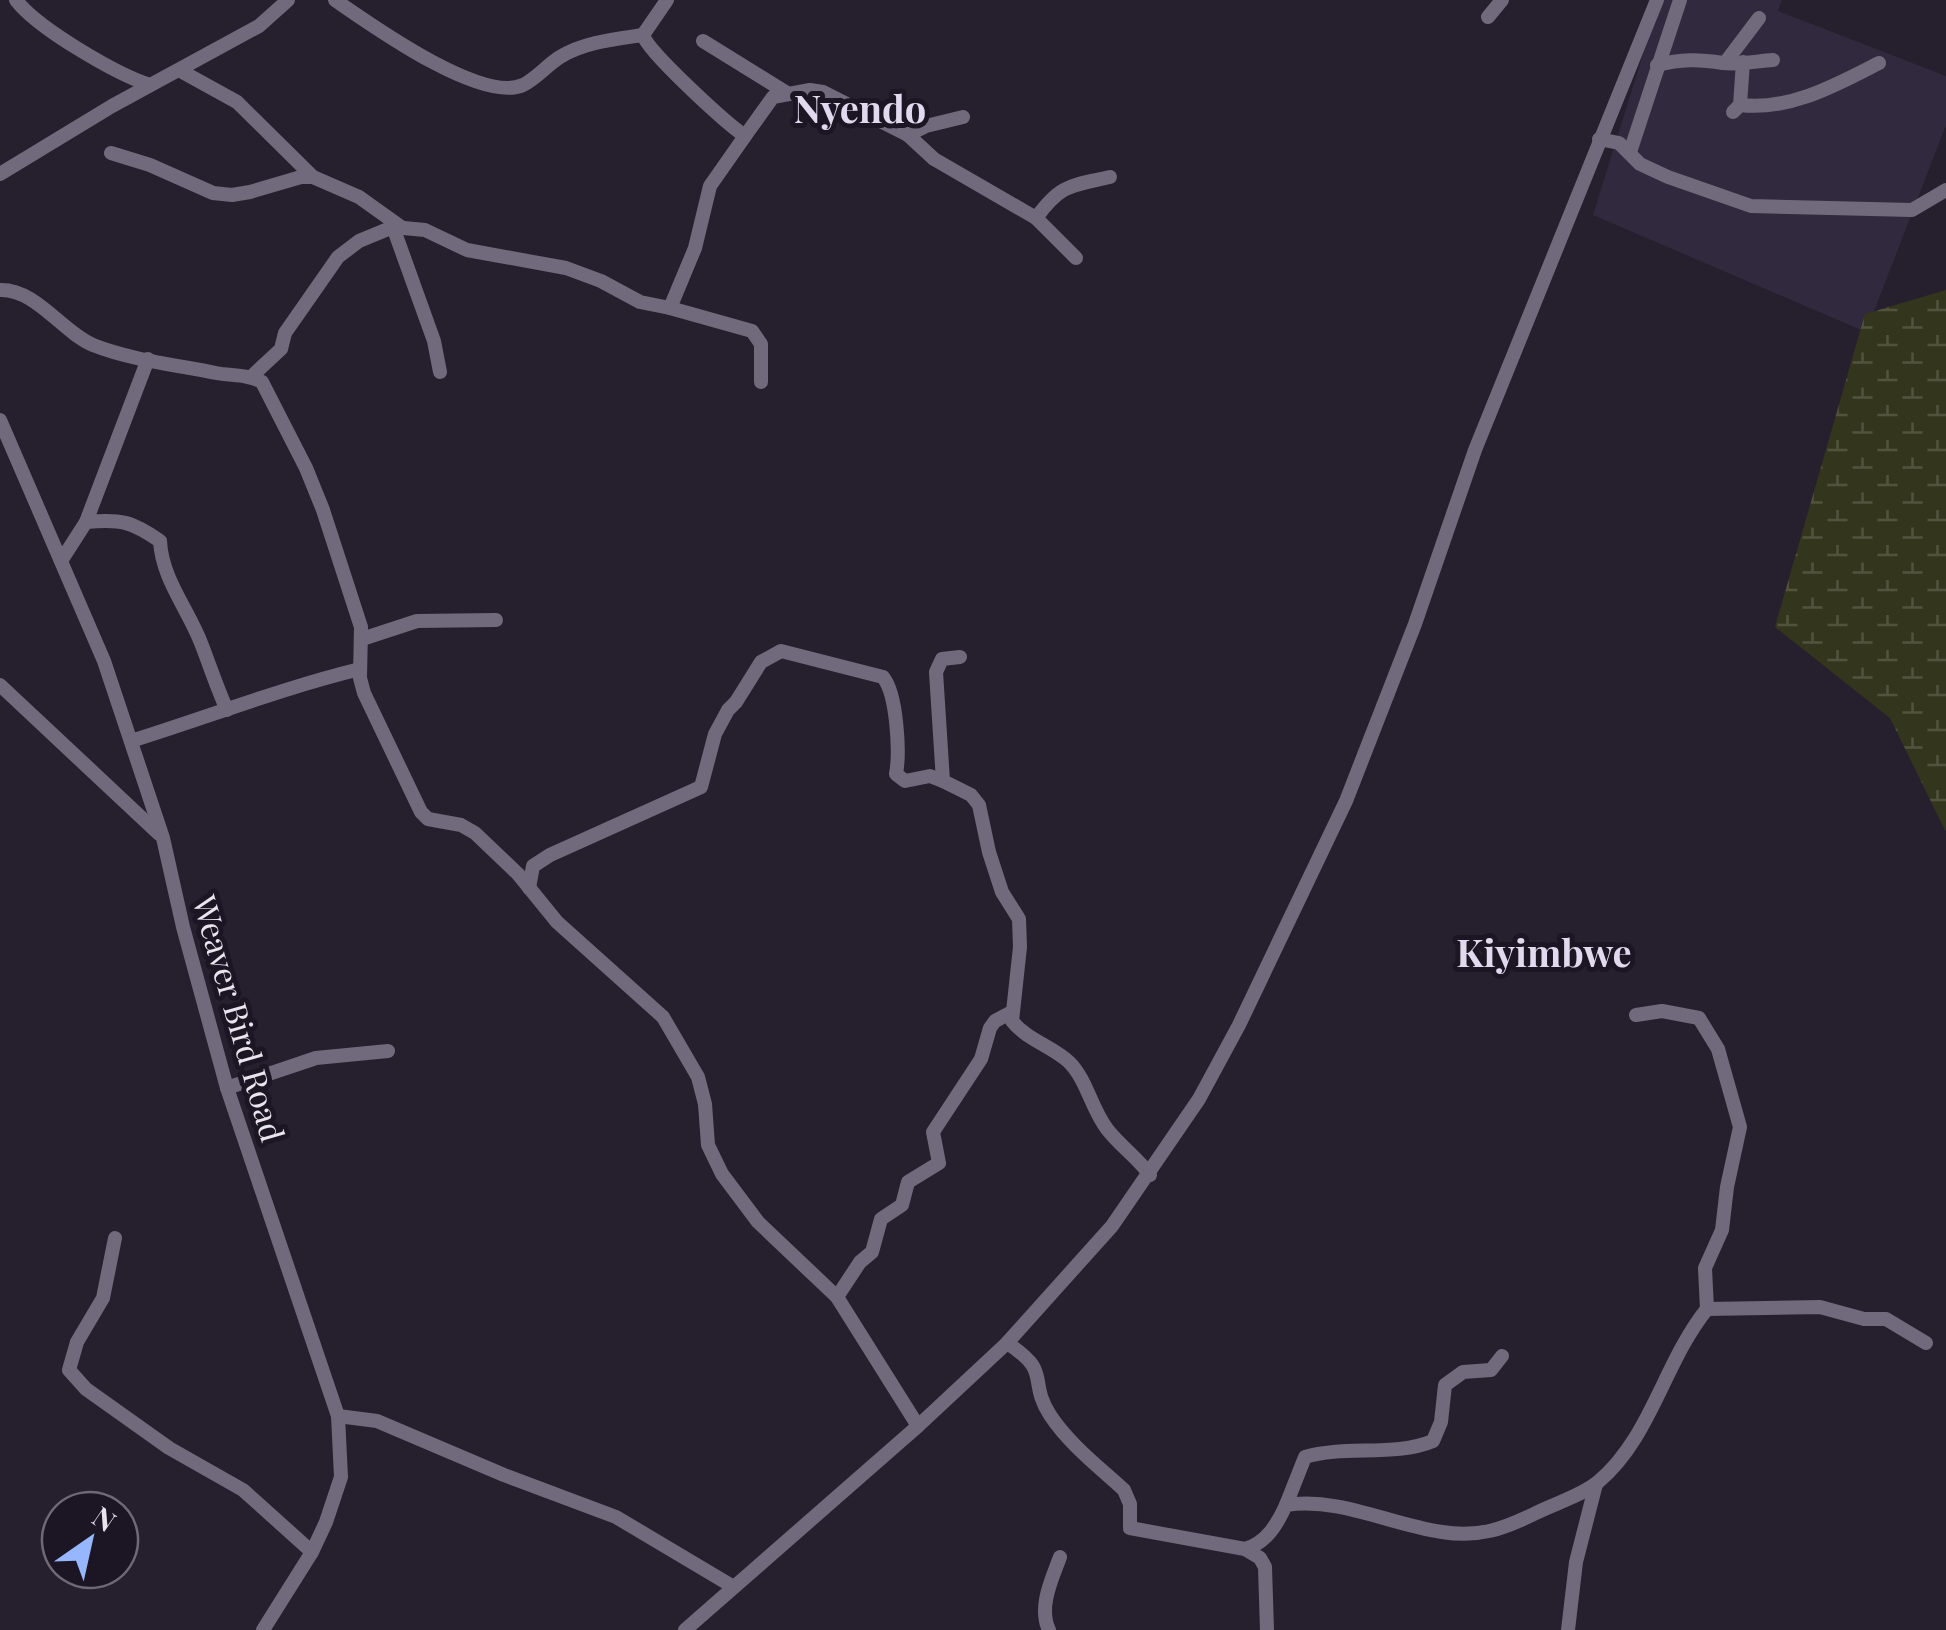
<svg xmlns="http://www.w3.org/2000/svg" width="1946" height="1630" viewBox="0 0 1946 1630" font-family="'Playfair Display',serif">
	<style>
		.built { fill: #31293d }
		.wetland { fill: url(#wetland-marsh) }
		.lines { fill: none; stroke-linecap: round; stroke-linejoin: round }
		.minor { stroke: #716a7c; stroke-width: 14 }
		.labels { text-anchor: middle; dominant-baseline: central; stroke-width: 10; stroke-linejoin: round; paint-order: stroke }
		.street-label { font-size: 32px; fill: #e9e5ef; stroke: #1c1624 }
		.quarter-label { font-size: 38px; font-weight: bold; fill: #e1daee; stroke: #1c1624 }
	</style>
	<defs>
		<pattern id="wetland-marsh" width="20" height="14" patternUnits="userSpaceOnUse" patternTransform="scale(2.5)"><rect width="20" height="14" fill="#33361c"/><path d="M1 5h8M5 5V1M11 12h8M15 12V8" fill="none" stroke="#51533d"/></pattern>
	</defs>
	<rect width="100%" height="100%" fill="#26202e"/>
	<!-- built -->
	<path class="built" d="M1660,0H1782L1778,11L1946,76V125L1866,332L1593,215Z"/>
	<!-- wetland -->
	<path class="wetland" d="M1946,290V832L1890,718L1775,627L1865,314Z"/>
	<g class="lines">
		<!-- minor -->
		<g class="minor">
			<path d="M16,0C37,28 116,74 150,85"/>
			<path d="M1488,17L1502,0"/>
			<path d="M643,35L667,0"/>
			<path d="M703,41L787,93"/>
			<path d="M1725,63L1759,18"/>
			<path d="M1657,65C1681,59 1698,59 1723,63C1739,65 1757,61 1773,60"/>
			<path d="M179,70L237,102L313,177L359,197L401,227"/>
			<path d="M1740,105C1790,111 1836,85 1879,63"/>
			<path d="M1733,112L1740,105L1743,62"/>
			<path d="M908,135L934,159L1036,218L1076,258"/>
			<path d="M745,136L773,97L810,90L823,92L908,135L926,126L963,117"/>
			<path d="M1599,139L1619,143L1640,164L1668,177L1751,206L1912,210L1946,190"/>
			<path d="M1630,152L1680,0"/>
			<path d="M111,153L150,165L213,193L232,195L250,192L301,177H313"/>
			<path d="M0,174L112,106L259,26L288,0"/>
			<path d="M1036,218C1061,184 1070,186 1110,177"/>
			<path d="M393,227L434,341L440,372"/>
			<path d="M0,290C36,289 61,331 93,345C131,360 176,365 216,373C232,376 247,374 262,382L306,468L323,510L361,627L360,678L364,693L421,812L428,819L461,825L475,833L518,874L557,922L663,1017L698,1077L705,1104L708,1145L722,1174L758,1222L837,1297L918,1426"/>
			<path d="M670,308L752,331L761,344V382"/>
			<path d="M252,376L281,349L285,333L338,257L359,241L393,227L425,230L467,250L566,268L601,281L640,302L670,308L695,248L710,186L745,136C727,124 648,52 643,35C616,39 584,42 560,57C547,65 537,78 523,85C481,104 370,24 335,0"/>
			<path d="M0,420L104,661L163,838L183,927L227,1088L338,1416L341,1477L326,1522L312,1552L263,1630"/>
			<path d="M86,522C121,519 131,521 160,541C162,579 188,609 201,643C210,666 217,688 227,710"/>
			<path d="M61,561L86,522L148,359"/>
			<path d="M362,639L417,621L496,620"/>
			<path d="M960,657L942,659L936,672L943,781L971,795L979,805L989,852L1002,892L1019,919L1020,947L1012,1021C1027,1040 1052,1046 1069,1062C1087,1080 1091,1108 1107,1129C1120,1146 1138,1158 1150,1175"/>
			<path d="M0,685L159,834"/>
			<path d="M131,741C208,717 282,688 360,669"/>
			<path d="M529,888L533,866L550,855L701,787L715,734L728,710L736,702L761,662L781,651L883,677C897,694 900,752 896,774L905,781L930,776L943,781"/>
			<path d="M227,1088L316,1058L388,1051"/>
			<path d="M115,1238L103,1298L77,1342L69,1370L86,1389L169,1448L243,1490L312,1552"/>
			<path d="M837,1297L860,1262L872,1252L881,1219L902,1205L908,1182L939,1163L933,1132L981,1059L990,1028L995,1021L1012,1012"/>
			<path d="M1707,1309L1820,1307L1864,1319H1886L1926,1343"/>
			<path d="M1007,1343C1053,1373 1027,1379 1050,1415C1069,1444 1099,1467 1124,1490L1130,1504V1528L1245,1549L1260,1558L1265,1567L1267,1630"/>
			<path d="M338,1416L377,1421L504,1475L616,1517L732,1586"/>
			<path d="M1286,1505L1305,1457C1344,1445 1395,1457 1433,1441L1441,1422L1445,1385L1463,1372L1491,1370L1502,1356"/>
			<path d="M1245,1549C1266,1543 1277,1525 1286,1505C1340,1497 1388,1524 1442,1532C1479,1538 1503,1529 1536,1513C1556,1503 1581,1496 1598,1482C1651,1438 1664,1362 1707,1309L1705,1268L1722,1230L1727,1187L1740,1127L1718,1049L1699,1018L1662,1011L1636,1015"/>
			<path d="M685,1630L918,1426L1007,1343L1112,1226L1199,1099L1239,1025L1346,801L1415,624L1475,450L1657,0"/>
			<path d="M1049,1630C1038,1607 1052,1579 1060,1557"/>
			<path d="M1568,1630L1576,1562L1596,1484"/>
		</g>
	</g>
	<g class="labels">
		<!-- street labels -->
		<g class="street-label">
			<text transform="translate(240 1018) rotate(74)">Weaver Bird Road</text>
		</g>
		<!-- quarter labels -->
		<g class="quarter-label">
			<text x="860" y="107">Nyendo</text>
			<text x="1544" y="951">Kiyimbwe</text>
		</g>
	</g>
	<!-- north arrow -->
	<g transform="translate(90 1540) rotate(34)"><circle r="48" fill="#1c1624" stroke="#6e6975" stroke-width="2.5"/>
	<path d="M0-8L18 38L0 25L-18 38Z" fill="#96b6fd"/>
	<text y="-15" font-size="28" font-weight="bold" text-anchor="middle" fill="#e9e5ef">N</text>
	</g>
</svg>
